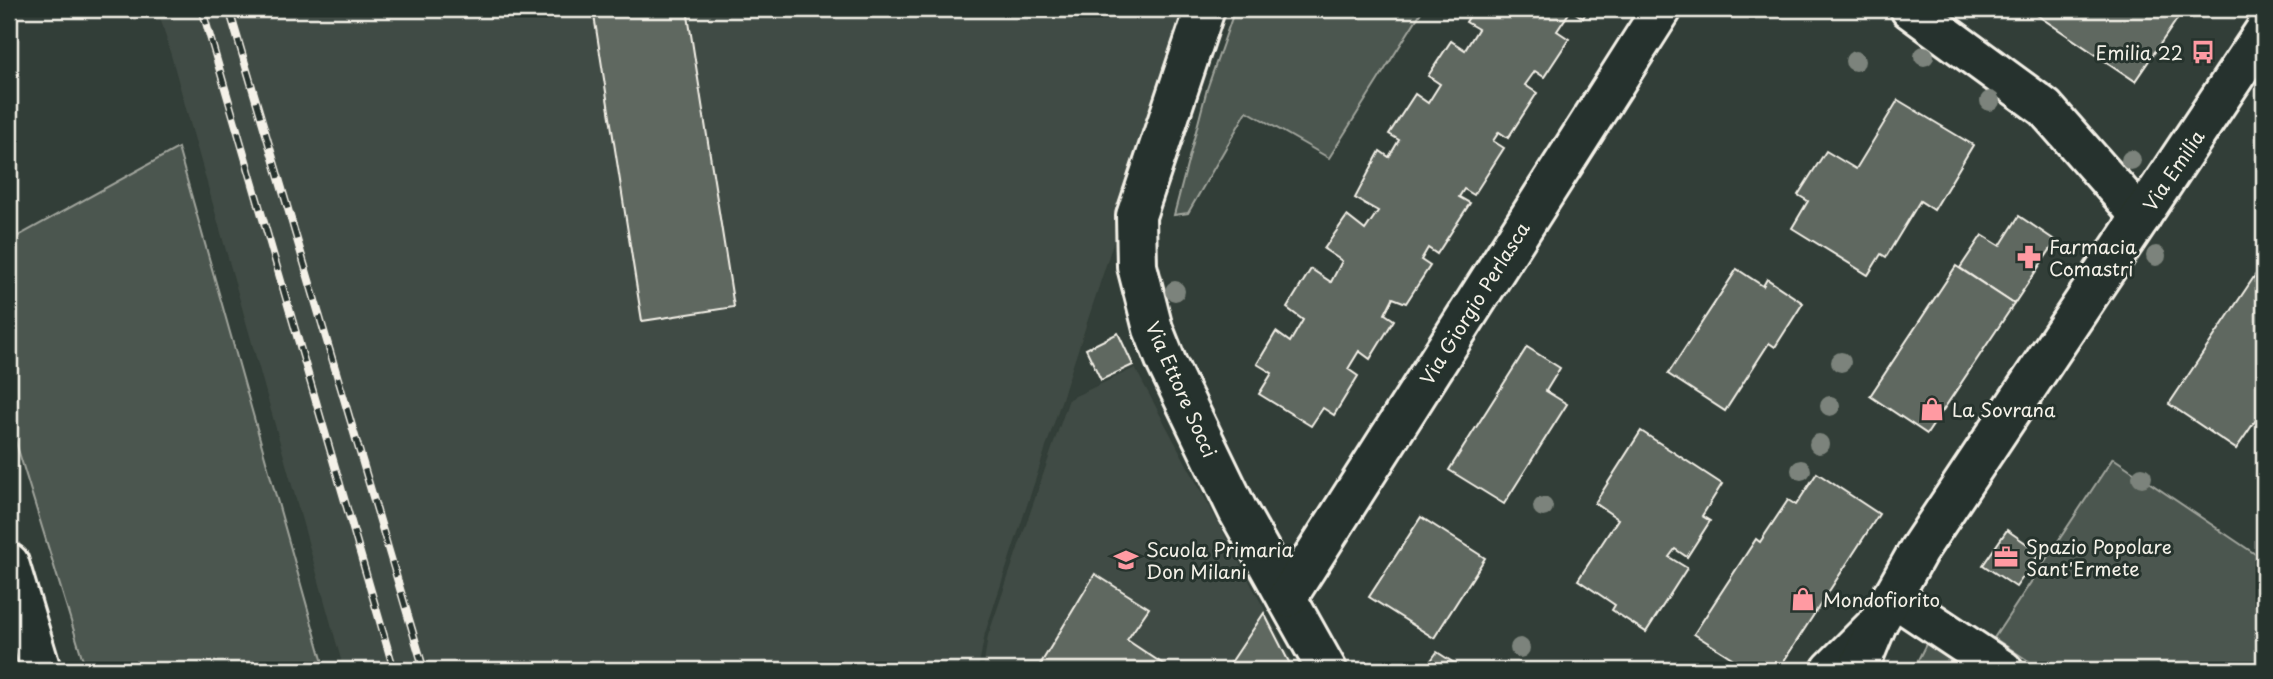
<svg xmlns="http://www.w3.org/2000/svg" width="2273" height="679" viewBox="0 0 2273 679" font-family="'Playpen Sans',sans-serif">
	<style>
		.built { fill: #404b44 }
		.green { fill: #4c564f; stroke: #a0a49c; stroke-width: 2 }
		.building { fill: #5f6861; stroke: #f4f1e8; stroke-width: 2 }
		.lines { fill: none; stroke-linecap: round; stroke-linejoin: round }
		.minor-casing { stroke: #f4f1e8; stroke-width: 44 }
		.secondary-casing { stroke: #f4f1e8; stroke-width: 44 }
		.minor { stroke: #26332d; stroke-width: 38 }
		.secondary { stroke: #26332d; stroke-width: 38 }
		.rail-casing { stroke: #f4f1e8; stroke-width: 8 }
		.rail { stroke: #26332d; stroke-width: 5; stroke-dasharray: 16; stroke-linecap: butt }
		.tree { fill: #7c837b }
		.labels { text-anchor: middle; dominant-baseline: central; stroke-width: 6; stroke-linejoin: round; paint-order: stroke }
		.poi-label { font-size: 19px; fill: #f4f1e8; stroke: #26332d; text-anchor: start }
		.street-label { font-size: 19px; fill: #f4f1e8; stroke: #26332d }
	</style>
	<rect width="100%" height="100%" fill="#323e38"/>
	<filter id="ink" filterUnits="userSpaceOnUse"><feTurbulence type="fractalNoise" baseFrequency=".0143" numOctaves="2"/><feDisplacementMap in="SourceGraphic" scale="14" xChannelSelector="R" yChannelSelector="G"/><feConvolveMatrix kernelMatrix="1 2 1 2 8 2 1 2 1" color-interpolation-filters="sRGB"/></filter>
	<g filter="url(#ink)">
		<!-- built -->
		<g class="built">
			<path d="M158,9H1190L985,633L978,670H344Z"/>
			<path d="M1135,368L1297,670H983L988,636L1069,399Z"/>
		</g>
		<!-- green -->
		<g class="green">
			<path d="M1235,9H1423L1329,158L1247,111L1188,213L1174,215L1207,89Z"/>
			<path d="M178,148L325,670H86L9,420V241Z"/>
			<path d="M2113,458L2264,560V670H2042L1994,638Z"/>
			<path d="M1927,642L1971,670H1913Z"/>
		</g>
		<!-- building -->
		<g class="building">
			<path d="M593,9H687L734,307L642,321Z"/>
			<path d="M1474,9H1588L1583,18L1571,10L1557,31L1569,39L1544,77L1535,71L1525,85L1537,93L1508,138L1499,132L1493,141L1504,148L1474,195L1464,189L1459,197L1470,203L1437,254L1428,248L1421,260L1430,266L1406,303L1393,298L1385,314L1394,320L1370,359L1359,351L1348,369L1358,376L1334,415L1323,408L1311,426L1259,394L1272,373L1257,364L1276,332L1290,342L1303,320L1287,308L1311,269L1331,282L1342,261L1324,249L1347,216L1365,230L1378,211L1355,198L1380,151L1389,157L1399,140L1389,134L1415,94L1428,103L1440,84L1428,76L1451,41L1465,50L1478,29L1466,22Z"/>
			<path d="M2028,9H2184L2135,81Z"/>
			<path d="M1898,100L1973,145L1934,210L1920,201L1886,257L1881,254L1868,275L1792,228L1808,201L1798,195L1826,151L1856,169Z"/>
			<path d="M2019,216L2056,241L2014,304L1960,268L1982,235L2000,246Z"/>
			<path d="M2264,262V408L2236,449L2169,404Z"/>
			<path d="M1956,266L2014,304L1927,434L1870,396Z"/>
			<path d="M1737,269L1763,286L1767,279L1803,303L1775,347L1769,343L1725,411L1668,374Z"/>
			<path d="M1118,333L1133,365L1101,380L1086,349Z"/>
			<path d="M1527,347L1560,368L1546,391L1567,404L1504,504L1449,470Z"/>
			<path d="M1641,431L1722,484L1702,516L1710,521L1687,557L1675,549L1669,557L1687,568L1646,632L1612,610L1615,605L1578,580L1618,519L1595,503Z"/>
			<path d="M1817,473L1879,514L1778,670H1751L1694,634L1756,539L1760,542L1788,500L1796,505Z"/>
			<path d="M1421,517L1485,558L1434,638L1369,597Z"/>
			<path d="M2007,530L2040,553L2016,587L1983,565Z"/>
			<path d="M1095,574L1149,608L1127,640L1172,670L1038,668Z"/>
			<path d="M1264,613L1293,670H1226Z"/>
			<path d="M1437,652L1465,670H1424Z"/>
		</g>
		<g class="lines">
			<!-- minor casing -->
			<g class="minor-casing">
				<g id="minor">
					<path d="M1205,9L1136,216L1137,266L1153,329L1167,364L1238,511L1327,670"/>
					<path d="M1910,9L2045,108L2141,217"/>
					<path d="M9,563L41,670"/>
					<path d="M1892,596L2003,670"/>
					<path d="M1287,598L1662,9"/>
					<path d="M1831,670L1877,624"/>
				</g>
			</g>
			<!-- secondary casing -->
			<g class="secondary-casing">
				<path id="secondary" d="M1858,670L1877,624L1918,551L2264,32"/>
			</g>
			<!-- minor -->
			<use href="#minor" class="minor"/>
			<!-- secondary -->
			<use href="#secondary" class="secondary"/>
			<!-- rail casing -->
			<g class="rail-casing">
				<g id="rail">
					<path d="M202,9L394,670"/>
					<path d="M229,9L424,670"/>
				</g>
			</g>
			<!-- rail -->
			<use href="#rail" class="rail"/>
		</g>
		<!-- trees -->
		<g class="tree">
			<circle cx="1924" cy="56" r="10"/>
			<circle cx="1855" cy="61" r="10"/>
			<circle cx="1990" cy="101" r="10"/>
			<circle cx="2131" cy="160" r="10"/>
			<circle cx="2156" cy="256" r="10"/>
			<circle cx="1175" cy="291" r="10"/>
			<circle cx="1841" cy="362" r="10"/>
			<circle cx="1830" cy="406" r="10"/>
			<circle cx="1819" cy="444" r="10"/>
			<circle cx="1801" cy="470" r="10"/>
			<circle cx="2142" cy="477" r="10"/>
			<circle cx="1543" cy="507" r="10"/>
			<circle cx="1520" cy="648" r="10"/>
		</g>
	</g>
	<!-- icons -->
	<defs>
		<g id="bus-bare" transform="scale(1.89)"><path d="M-5-6H5V4H4V6H2V4H-2V6H-4V4H-5ZM-3.5-4V0h7V-4ZM-3.5 1.2v1.5H-2V1.2ZM2 1.2v1.5H3.5V1.2Z" fill="#ff9aa2" stroke="#26332d" stroke-width="2.5" paint-order="stroke"/></g>
		<g id="pharmacy-bare" transform="scale(1.89)"><path d="M-2-6h4v4h4v4h-4v4h-4v-4h-4v-4h4Z" fill="#ff9aa2" stroke="#26332d" stroke-width="2.5" paint-order="stroke"/></g>
		<g id="shop-bare" transform="scale(1.89)"><path d="M-5-2.5h2.3a2.7 3.5 0 0 1 5.4 0H5L5.5 6h-11ZM-1.5-2.5h3a1.5 2.3 0 0 0-3 0Z" fill="#ff9aa2" stroke="#26332d" stroke-width="2.5" paint-order="stroke"/></g>
		<g id="office-bare" transform="scale(1.89)"><path d="M-6-3h4V-5.5h4V-3h4V5H-6ZM-1-4.5V-3h2v-1.5ZM-6 0V1H6V0Z" fill="#ff9aa2" stroke="#26332d" stroke-width="2.5" paint-order="stroke"/></g>
		<g id="school-bare" transform="scale(1.89)"><path d="M0-5L7-2L0 1L-7-2ZM-4 1L0 2.5L4 1V4Q0 6-4 4Z" fill="#ff9aa2" stroke="#26332d" stroke-width="2.5" paint-order="stroke"/></g>
	</defs>
	<g fill-rule="evenodd">
		<use href="#bus-bare" x="2203" y="52"/>
		<use href="#pharmacy-bare" x="2029" y="257"/>
		<use href="#shop-bare" x="1932" y="409"/>
		<use href="#office-bare" x="2006" y="557"/>
		<use href="#school-bare" x="1126" y="560"/>
		<use href="#shop-bare" x="1803" y="599"/>
	</g>
	<g class="labels">
		<!-- poi labels -->
		<g class="poi-label">
			<text x="2183" y="52" text-anchor="end">Emilia 22</text>
			<text x="2049" y="246">Farmacia<tspan x="2049" dy="22">Comastri</tspan></text>
			<text x="1952" y="409">La Sovrana</text>
			<text x="2026" y="546">Spazio Popolare<tspan x="2026" dy="22">Sant'Ermete</tspan></text>
			<text x="1146" y="549">Scuola Primaria<tspan x="1146" dy="22">Don Milani</tspan></text>
			<text x="1823" y="599">Mondofiorito</text>
		</g>
		<!-- street labels -->
		<g class="street-label">
			<text transform="translate(2173 170) rotate(-56)">Via Emilia</text>
			<text transform="translate(1474 303) rotate(-58)">Via Giorgio Perlasca</text>
			<text transform="translate(1182 389) rotate(66)">Via Ettore Socci</text>
		</g>
	</g>
	<!-- margin -->
	<rect width="2273" height="679" fill="none" stroke="#26332d" stroke-width="35"/>
	<rect x="18" y="18" width="2238" height="644" fill="none" stroke="#f4f1e8" stroke-width="2.5" filter="url(#ink)"/>
</svg>
